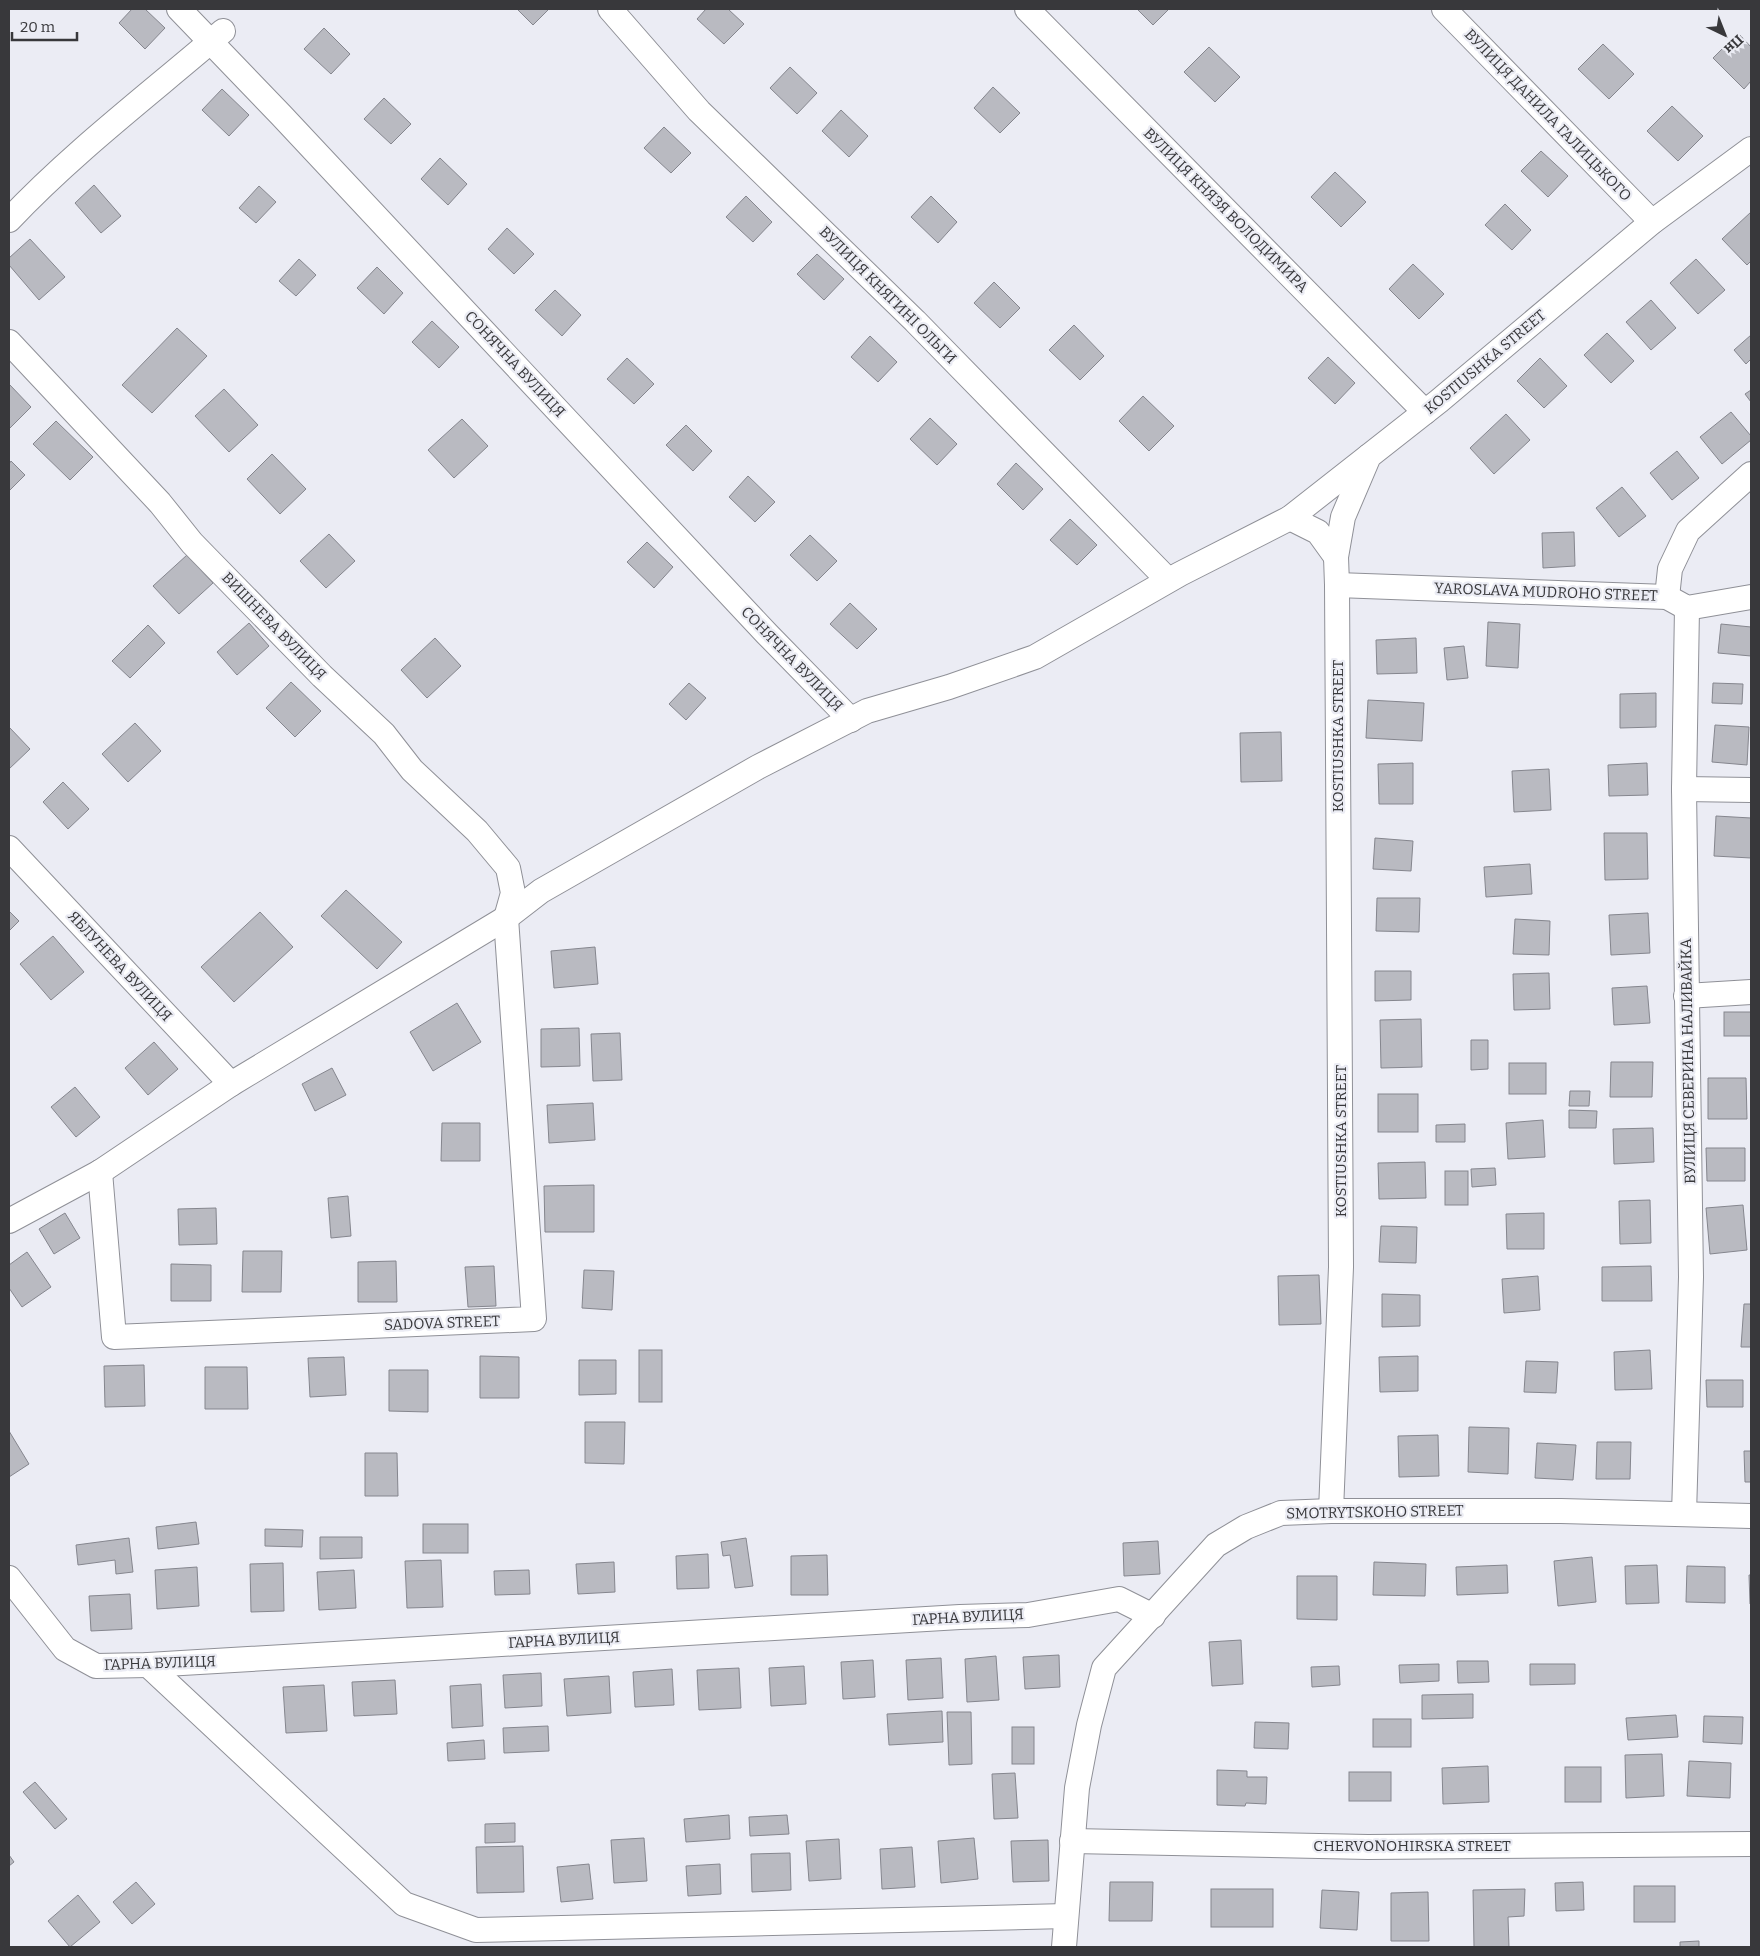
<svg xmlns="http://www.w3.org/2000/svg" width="1760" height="1956" viewBox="0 0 1760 1956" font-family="Bitter,serif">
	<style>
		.building { fill: #b9bac1; stroke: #85868e }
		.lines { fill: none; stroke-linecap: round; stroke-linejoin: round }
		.street-casing { stroke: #8f9097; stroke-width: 26 }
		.street { stroke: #fff; stroke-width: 24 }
		.labels { text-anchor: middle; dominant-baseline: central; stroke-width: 4.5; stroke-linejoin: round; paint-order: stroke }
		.street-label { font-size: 15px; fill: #38383b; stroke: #ebecf4 }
	</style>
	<rect width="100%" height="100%" fill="#ebecf4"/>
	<!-- building -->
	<g class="building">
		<path d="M132,9H145L165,28L145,49L119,23Z"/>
		<path d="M517,9H549L533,25Z"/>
		<path d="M706,9H728L744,24L724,44L697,19Z"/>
		<path d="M1137,9H1169L1153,25Z"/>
		<path d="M324,28L350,54L331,74L304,49Z"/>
		<path d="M1738,33L1751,47V81L1744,89L1713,58Z"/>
		<path d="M1603,44L1634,74L1609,99L1578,69Z"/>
		<path d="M1209,47L1240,77L1215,102L1184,72Z"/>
		<path d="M790,67L817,93L797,114L770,88Z"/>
		<path d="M993,87L1020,113L1000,133L974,108Z"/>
		<path d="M222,89L249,115L229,136L202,110Z"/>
		<path d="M384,98L411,124L391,144L364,119Z"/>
		<path d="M1672,106L1703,136L1678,161L1647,131Z"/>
		<path d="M841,110L868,136L849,157L822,131Z"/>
		<path d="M664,127L691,153L671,173L644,148Z"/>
		<path d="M1541,151L1568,176L1548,197L1521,171Z"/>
		<path d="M440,158L467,184L448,205L421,179Z"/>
		<path d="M1335,172L1366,202L1341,227L1311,197Z"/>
		<path d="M94,185L121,216L101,233L75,203Z"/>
		<path d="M259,186L276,202L256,223L239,208Z"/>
		<path d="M746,196L772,222L753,242L726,217Z"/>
		<path d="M931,196L957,222L938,243L911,217Z"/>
		<path d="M1505,204L1531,230L1512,250L1485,225Z"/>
		<path d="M1751,212V261L1747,265L1722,239Z"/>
		<path d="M507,228L534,254L514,274L488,249Z"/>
		<path d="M30,239L65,277L39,300L9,265V258Z"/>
		<path d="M817,254L844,279L824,300L797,274Z"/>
		<path d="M299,259L316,275L296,296L279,281Z"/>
		<path d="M1696,259L1725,290L1698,314L1670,283Z"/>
		<path d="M1413,264L1444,294L1419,319L1389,289Z"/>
		<path d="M377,267L403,293L384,314L357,288Z"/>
		<path d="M994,282L1020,308L1000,328L974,303Z"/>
		<path d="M555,290L581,315L562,336L535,310Z"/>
		<path d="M1651,300L1676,328L1651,350L1626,322Z"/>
		<path d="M432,321L459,347L439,368L412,342Z"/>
		<path d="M1074,325L1104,356L1080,380L1049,350Z"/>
		<path d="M177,328L207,356L152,413L122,385Z"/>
		<path d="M1607,333L1634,361L1611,383L1584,355Z"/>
		<path d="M1751,335V359L1746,364L1734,350Z"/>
		<path d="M870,336L897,362L878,382L851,357Z"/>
		<path d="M1328,357L1355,383L1335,404L1308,378Z"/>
		<path d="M627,358L654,384L634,404L607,379Z"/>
		<path d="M1540,358L1567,386L1544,408L1517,381Z"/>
		<path d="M9,384L31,407L9,429Z"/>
		<path d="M224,389L258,425L229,452L195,416Z"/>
		<path d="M1751,390V402L1745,394Z"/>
		<path d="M1143,396L1174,426L1149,451L1119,421Z"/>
		<path d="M1731,412L1751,436V440L1722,464L1700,437Z"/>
		<path d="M1506,414L1530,440L1494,474L1470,448Z"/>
		<path d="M930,418L957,444L937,465L910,439Z"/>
		<path d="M462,419L488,446L454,478L428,450Z"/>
		<path d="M56,421L93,457L70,480L33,444Z"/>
		<path d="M686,425L712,451L693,471L666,445Z"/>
		<path d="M1677,451L1699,478L1672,500L1650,473Z"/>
		<path d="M272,454L306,489L280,514L247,479Z"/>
		<path d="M11,461L25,475L9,491V464Z"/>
		<path d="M1016,463L1043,489L1023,510L997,484Z"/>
		<path d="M748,476L775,502L755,522L729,497Z"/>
		<path d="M1622,487L1646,516L1619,537L1596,508Z"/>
		<path d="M1070,519L1097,545L1077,565L1050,540Z"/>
		<path d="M1574,532L1575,566L1543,568L1542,533Z"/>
		<path d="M329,534L355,561L326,588L300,561Z"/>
		<path d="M810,535L837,561L817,581L790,555Z"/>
		<path d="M647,542L673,567L654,588L627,562Z"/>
		<path d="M187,555L213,583L179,614L153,586Z"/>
		<path d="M850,603L877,629L857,649L830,624Z"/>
		<path d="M1488,622L1520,624L1518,668L1486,666Z"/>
		<path d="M249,623L269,646L237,675L217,652Z"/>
		<path d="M1721,624L1751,627V656L1718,653Z"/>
		<path d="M148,625L165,643L130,678L112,661Z"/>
		<path d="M435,638L461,666L427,698L401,670Z"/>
		<path d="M1416,638L1417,673L1377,674L1376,640Z"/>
		<path d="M1464,646L1468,678L1447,680L1444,648Z"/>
		<path d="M291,682L321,711L295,737L266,708Z"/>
		<path d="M689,683L706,698L686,720L669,704Z"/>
		<path d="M1713,683L1743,684L1742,704L1712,703Z"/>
		<path d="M1656,693V727L1620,728V694Z"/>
		<path d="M1368,700L1424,703L1422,741L1366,738Z"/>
		<path d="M135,723L161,751L128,782L102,754Z"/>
		<path d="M1715,725L1749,727L1747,765L1712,762Z"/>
		<path d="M9,727L30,749L9,769Z"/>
		<path d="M1281,732L1282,781L1241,782L1240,733Z"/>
		<path d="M1413,763V804H1379L1378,764Z"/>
		<path d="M1647,763L1648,795L1609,796L1608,765Z"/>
		<path d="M1549,769L1551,810L1514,812L1512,771Z"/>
		<path d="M63,782L89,809L68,829L43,802Z"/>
		<path d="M1716,816L1751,818V858L1714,856Z"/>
		<path d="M1604,833H1647L1648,879L1605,880Z"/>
		<path d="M1375,838L1413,841L1411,871L1373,869Z"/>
		<path d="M1530,864L1532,894L1486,897L1484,867Z"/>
		<path d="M346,890L402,942L377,969L321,916Z"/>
		<path d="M1377,898H1420L1419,932L1376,931Z"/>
		<path d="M9,911L19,921L9,931Z"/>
		<path d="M260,912L293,947L234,1002L201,967Z"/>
		<path d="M1648,913L1650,953L1611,955L1609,915Z"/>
		<path d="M1515,919L1550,921L1549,955L1513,954Z"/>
		<path d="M53,936L84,972L51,1000L20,964Z"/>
		<path d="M595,947L598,984L554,988L551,951Z"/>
		<path d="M1375,971H1411V1000L1375,1001Z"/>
		<path d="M1549,973L1550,1009L1514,1010L1513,974Z"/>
		<path d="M1647,986L1650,1023L1614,1025L1612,988Z"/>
		<path d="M457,1003L481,1042L433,1071L410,1032Z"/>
		<rect x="1724" y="1012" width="27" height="24"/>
		<path d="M1421,1019L1422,1067L1381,1068L1380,1020Z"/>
		<path d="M579,1028L580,1066L541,1067V1029Z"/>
		<path d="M620,1033L622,1080L593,1081L591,1034Z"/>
		<path d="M1471,1040H1488V1069L1471,1070Z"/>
		<path d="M154,1042L178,1069L148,1095L125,1068Z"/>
		<path d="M1611,1062H1653L1652,1097H1610Z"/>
		<rect x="1509" y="1063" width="37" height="31"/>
		<path d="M332,1068L346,1095L315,1111L302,1084Z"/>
		<path d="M1708,1078H1746L1747,1119H1708Z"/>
		<path d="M75,1087L100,1117L76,1137L51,1107Z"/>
		<path d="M1570,1091H1590L1589,1106H1569Z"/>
		<rect x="1378" y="1094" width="40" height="38"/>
		<path d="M593,1103L595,1140L549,1143L547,1105Z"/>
		<path d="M1569,1110L1597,1111L1596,1128H1569Z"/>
		<path d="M1543,1120L1545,1157L1508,1159L1506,1123Z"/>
		<path d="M442,1123H480V1161H441Z"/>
		<path d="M1465,1124V1142H1436V1125Z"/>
		<path d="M1653,1128L1654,1162L1614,1164L1613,1129Z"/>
		<path d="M1706,1148H1745V1181H1707Z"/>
		<path d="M1425,1162L1426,1198L1379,1199L1378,1163Z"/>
		<path d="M1495,1168L1496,1185L1472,1187L1471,1169Z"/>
		<rect x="1445" y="1171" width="23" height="34"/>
		<path d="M594,1185V1232H545L544,1186Z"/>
		<path d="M348,1196L351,1236L331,1238L328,1198Z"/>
		<path d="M1650,1200L1651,1243L1620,1244L1619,1201Z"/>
		<path d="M1743,1205L1747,1250L1710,1254L1706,1208Z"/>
		<path d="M216,1208L217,1244L179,1245L178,1209Z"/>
		<path d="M65,1213L80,1238L54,1254L39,1229Z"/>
		<path d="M1544,1213V1249H1507L1506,1214Z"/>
		<path d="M1381,1226L1417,1227L1416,1263L1379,1262Z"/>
		<path d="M243,1251H282L281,1292H242Z"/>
		<path d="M27,1252L51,1287L22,1307L9,1288V1265Z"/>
		<path d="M396,1261L397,1302H358V1262Z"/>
		<path d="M171,1264L211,1265V1301H171Z"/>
		<path d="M494,1266L496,1306L468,1307L465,1267Z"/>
		<path d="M1651,1266L1652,1301H1602V1267Z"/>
		<path d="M584,1270L614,1271L612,1310L582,1308Z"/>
		<path d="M1319,1275L1321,1324L1279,1325L1278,1276Z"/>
		<path d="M1538,1276L1540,1310L1504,1313L1502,1279Z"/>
		<path d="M1382,1294L1420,1295V1326L1382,1327Z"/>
		<path d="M1744,1304H1751V1347H1741Z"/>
		<rect x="639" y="1350" width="23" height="52"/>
		<path d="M1650,1350L1652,1389L1615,1390L1614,1352Z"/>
		<path d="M480,1356L519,1357V1398H480Z"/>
		<path d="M1418,1356V1391L1380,1392L1379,1357Z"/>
		<path d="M344,1357L346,1395L310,1397L308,1358Z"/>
		<path d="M579,1360H616V1394L579,1395Z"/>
		<path d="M1526,1361L1558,1362L1556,1393L1524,1392Z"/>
		<path d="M144,1365L145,1406L105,1407L104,1366Z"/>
		<path d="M205,1367H247L248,1409H205Z"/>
		<path d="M389,1370H428V1412L389,1411Z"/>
		<path d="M1706,1380H1743V1407H1707Z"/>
		<path d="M585,1422H625L624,1464L585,1463Z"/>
		<path d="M1469,1427L1509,1428L1508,1474L1468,1472Z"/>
		<path d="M9,1431L29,1464L9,1477Z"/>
		<path d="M1438,1435L1439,1476L1399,1477L1398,1436Z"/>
		<path d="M1597,1442H1631L1630,1479H1596Z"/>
		<path d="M1537,1443L1576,1445L1573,1480L1535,1478Z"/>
		<path d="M1744,1451H1751V1482H1745Z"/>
		<path d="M365,1453H397L398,1496H365Z"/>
		<path d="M196,1522L199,1544L158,1549L156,1527Z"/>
		<rect x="423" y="1524" width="45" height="29"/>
		<path d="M265,1529L303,1530L302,1547L265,1546Z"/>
		<path d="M320,1537H362V1558L320,1559Z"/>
		<path d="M129,1538L133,1572L116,1574L115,1560L78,1565L76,1545Z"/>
		<path d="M746,1538L753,1586L735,1588L730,1555L723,1556L721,1542Z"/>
		<path d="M1158,1541L1160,1574L1124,1576L1123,1543Z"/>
		<path d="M708,1554L709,1588L677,1589L676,1556Z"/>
		<path d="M827,1555L828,1595H791V1556Z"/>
		<path d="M1592,1557L1596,1602L1558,1606L1554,1561Z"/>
		<path d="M441,1560L443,1607L407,1608L405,1561Z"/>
		<path d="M614,1562L615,1592L578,1594L576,1564Z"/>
		<path d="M1374,1562L1426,1564L1425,1596L1373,1595Z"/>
		<path d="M283,1563L284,1611L251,1612L250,1564Z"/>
		<path d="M1507,1565L1508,1593L1457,1595L1456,1567Z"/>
		<path d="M1657,1565L1659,1603L1626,1604L1625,1566Z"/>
		<path d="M1687,1566L1725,1567V1603L1686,1602Z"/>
		<path d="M197,1567L199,1606L157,1609L155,1570Z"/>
		<path d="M354,1570L356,1608L319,1610L317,1572Z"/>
		<path d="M529,1570L530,1594L495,1595L494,1571Z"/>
		<path d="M1749,1575H1751V1604H1750Z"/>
		<path d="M1297,1576H1337V1620L1297,1619Z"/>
		<path d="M130,1594L132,1629L91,1631L89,1596Z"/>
		<path d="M1241,1640L1243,1684L1212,1686L1209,1642Z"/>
		<path d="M1059,1655L1060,1687L1025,1689L1023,1657Z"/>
		<path d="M996,1656L999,1700L967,1702L965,1659Z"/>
		<path d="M941,1658L943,1698L908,1700L906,1660Z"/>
		<path d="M873,1660L875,1697L843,1699L841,1662Z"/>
		<path d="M1457,1661H1488L1489,1682L1458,1683Z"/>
		<path d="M1439,1664V1681L1400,1683L1399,1665Z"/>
		<path d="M1530,1664H1575V1684L1530,1685Z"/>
		<path d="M804,1666L806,1704L771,1706L769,1668Z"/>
		<path d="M1339,1666L1340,1685L1312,1687L1311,1667Z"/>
		<path d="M739,1668L741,1708L699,1710L697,1670Z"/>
		<path d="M672,1669L674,1705L635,1707L633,1672Z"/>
		<path d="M541,1673L542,1706L505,1708L503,1675Z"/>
		<path d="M609,1676L611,1713L567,1716L564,1679Z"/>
		<path d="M395,1680L397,1714L354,1716L352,1682Z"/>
		<path d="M481,1684L483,1726L452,1728L450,1686Z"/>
		<path d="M324,1685L327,1731L286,1733L283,1687Z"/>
		<path d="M1473,1694V1718L1422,1719V1695Z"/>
		<path d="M942,1711L943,1742L889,1745L887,1714Z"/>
		<path d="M947,1712H971L972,1764L949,1765Z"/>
		<path d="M1676,1715L1678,1737L1628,1740L1626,1718Z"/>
		<path d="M1704,1716L1743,1717L1742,1744L1703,1742Z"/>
		<rect x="1373" y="1719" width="38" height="28"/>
		<path d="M1255,1722L1289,1723L1288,1749L1254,1748Z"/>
		<path d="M548,1726L549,1751L504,1753L503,1728Z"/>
		<rect x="1012" y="1727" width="22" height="37"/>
		<path d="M484,1740L485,1759L448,1761L447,1743Z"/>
		<path d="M1662,1754L1664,1796L1626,1798L1625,1755Z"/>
		<path d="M1689,1761L1731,1763L1730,1798L1687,1796Z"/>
		<path d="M1488,1766L1489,1802L1443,1804L1442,1768Z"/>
		<rect x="1565" y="1767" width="36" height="35"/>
		<path d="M1217,1770L1247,1771V1777H1267L1266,1804L1246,1803L1245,1806L1217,1805Z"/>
		<rect x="1349" y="1772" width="42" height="29"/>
		<path d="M1015,1773L1018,1818L994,1819L992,1774Z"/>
		<path d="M35,1782L67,1819L55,1829L23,1792Z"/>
		<path d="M729,1815L730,1839L686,1842L684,1819Z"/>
		<path d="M787,1815L789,1834L750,1836L749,1817Z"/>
		<path d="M515,1823V1842L485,1843V1824Z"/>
		<path d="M644,1838L647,1881L614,1883L611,1840Z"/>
		<path d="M974,1838L978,1879L941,1883L938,1841Z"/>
		<path d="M839,1839L841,1879L809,1881L806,1841Z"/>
		<path d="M1048,1840L1049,1881L1013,1882L1011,1841Z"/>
		<path d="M523,1846L524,1892L477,1893L476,1847Z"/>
		<path d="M912,1847L915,1887L882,1889L880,1849Z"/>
		<path d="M790,1853L791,1890L752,1892L751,1854Z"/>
		<path d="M9,1855L14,1862L9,1866Z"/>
		<path d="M589,1864L593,1899L561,1902L557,1867Z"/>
		<path d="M720,1864L721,1894L688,1896L686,1866Z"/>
		<path d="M136,1882L155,1904L132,1924L113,1902Z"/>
		<path d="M1110,1882H1153L1152,1921H1109Z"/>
		<path d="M1583,1882L1584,1910L1556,1911L1555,1883Z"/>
		<rect x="1634" y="1886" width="41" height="36"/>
		<rect x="1211" y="1889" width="62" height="38"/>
		<path d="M1525,1889L1524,1916L1508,1917L1509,1947H1474L1473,1890Z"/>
		<path d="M1322,1890L1359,1892L1357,1930L1320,1928Z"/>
		<path d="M1428,1892L1429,1941H1391V1893Z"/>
		<path d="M78,1895L100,1922L70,1947L48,1921Z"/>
		<path d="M1699,1941V1947H1680V1942Z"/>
	</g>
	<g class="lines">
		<!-- street casing -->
		<g class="street-casing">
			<g id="street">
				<path d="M179,9L281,115L767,634L851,720"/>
				<path d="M610,9L699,111L915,321L1168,580"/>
				<path d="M1027,9L1425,412"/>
				<path d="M1444,9L1652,222"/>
				<path d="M9,220C73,152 151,93 223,31"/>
				<path d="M9,342L160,503L192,543L322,676L384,734L412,770L477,831L508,868L513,893L506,918L534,1319L114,1337L100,1172"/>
				<path d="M1290,518L1318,532L1336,557"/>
				<path d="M1337,585L1667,597L1687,608L1751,597"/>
				<path d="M1667,597L1670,569L1688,531L1751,474"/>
				<path d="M1684,789L1751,790"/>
				<path d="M9,848L231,1084"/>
				<path d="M1686,996L1751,992"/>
				<path d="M9,1221L100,1172L231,1084L506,918L541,891L758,767L867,711L949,687L1035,657L1180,574L1290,518L1369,456"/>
				<path d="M1331,1511L1341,1267L1337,585L1336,557L1343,517L1369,456L1439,401L1652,222L1751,149"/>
				<path d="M1684,1514L1691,1277L1684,789L1687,608"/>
				<path d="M9,1578L65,1649L96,1666L148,1665L960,1617L1028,1615L1119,1599L1153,1616"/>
				<path d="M148,1665L404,1904L476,1930L1066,1916"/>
				<path d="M1072,1841L1368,1847L1751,1844"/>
				<path d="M1064,1947L1077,1788L1089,1725L1104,1668L1216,1545L1246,1527L1281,1513L1331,1511H1561L1751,1516"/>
			</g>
		</g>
		<!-- street -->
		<use href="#street" class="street"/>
	</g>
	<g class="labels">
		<!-- street labels -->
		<g class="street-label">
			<text transform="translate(1548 115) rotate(46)">ВУЛИЦЯ ДАНИЛА ГАЛИЦЬКОГО</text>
			<text transform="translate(1226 210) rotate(45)">ВУЛИЦЯ КНЯЗЯ ВОЛОДИМИРА</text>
			<text transform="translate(888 295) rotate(45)">ВУЛИЦЯ КНЯГИНІ ОЛЬГИ</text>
			<text transform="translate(1485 362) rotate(-40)">KOSTIUSHKA STREET</text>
			<text transform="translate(515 364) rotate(47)">СОНЯЧНА ВУЛИЦЯ</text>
			<text transform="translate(1546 592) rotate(2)">YAROSLAVA MUDROHO STREET</text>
			<text transform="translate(274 626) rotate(46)">ВИШНЕВА ВУЛИЦЯ</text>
			<text transform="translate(792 659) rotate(46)">СОНЯЧНА ВУЛИЦЯ</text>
			<text transform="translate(1338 736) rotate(-90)">KOSTIUSHKA STREET</text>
			<text transform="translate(120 966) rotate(47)">ЯБЛУНЕВА ВУЛИЦЯ</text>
			<text transform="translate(1688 1061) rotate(-91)">ВУЛИЦЯ СЕВЕРИНА НАЛИВАЙКА</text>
			<text transform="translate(1341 1141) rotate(-90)">KOSTIUSHKA STREET</text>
			<text transform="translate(442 1323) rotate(-2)">SADOVA STREET</text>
			<text transform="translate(1375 1512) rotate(-1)">SMOTRYTSKOHO STREET</text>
			<text transform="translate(968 1617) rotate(-3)">ГАРНА ВУЛИЦЯ</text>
			<text transform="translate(564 1640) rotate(-3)">ГАРНА ВУЛИЦЯ</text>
			<text transform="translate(160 1663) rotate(-2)">ГАРНА ВУЛИЦЯ</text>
			<text x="1412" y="1846">CHERVONOHIRSKA STREET</text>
		</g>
	</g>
	<!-- border -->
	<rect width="1760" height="1956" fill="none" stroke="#38383b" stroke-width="20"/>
	<!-- north arrow -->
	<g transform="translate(1725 35) rotate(137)" stroke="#ebecf4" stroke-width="4" paint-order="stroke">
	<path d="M0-4L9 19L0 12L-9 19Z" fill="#38383b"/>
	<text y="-8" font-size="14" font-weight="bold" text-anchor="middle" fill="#38383b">Пн</text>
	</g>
	<!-- scale -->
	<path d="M12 32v8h65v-8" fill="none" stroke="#38383b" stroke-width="2.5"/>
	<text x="20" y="32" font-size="15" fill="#38383b" stroke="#ebecf4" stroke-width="4" paint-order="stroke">20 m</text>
</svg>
